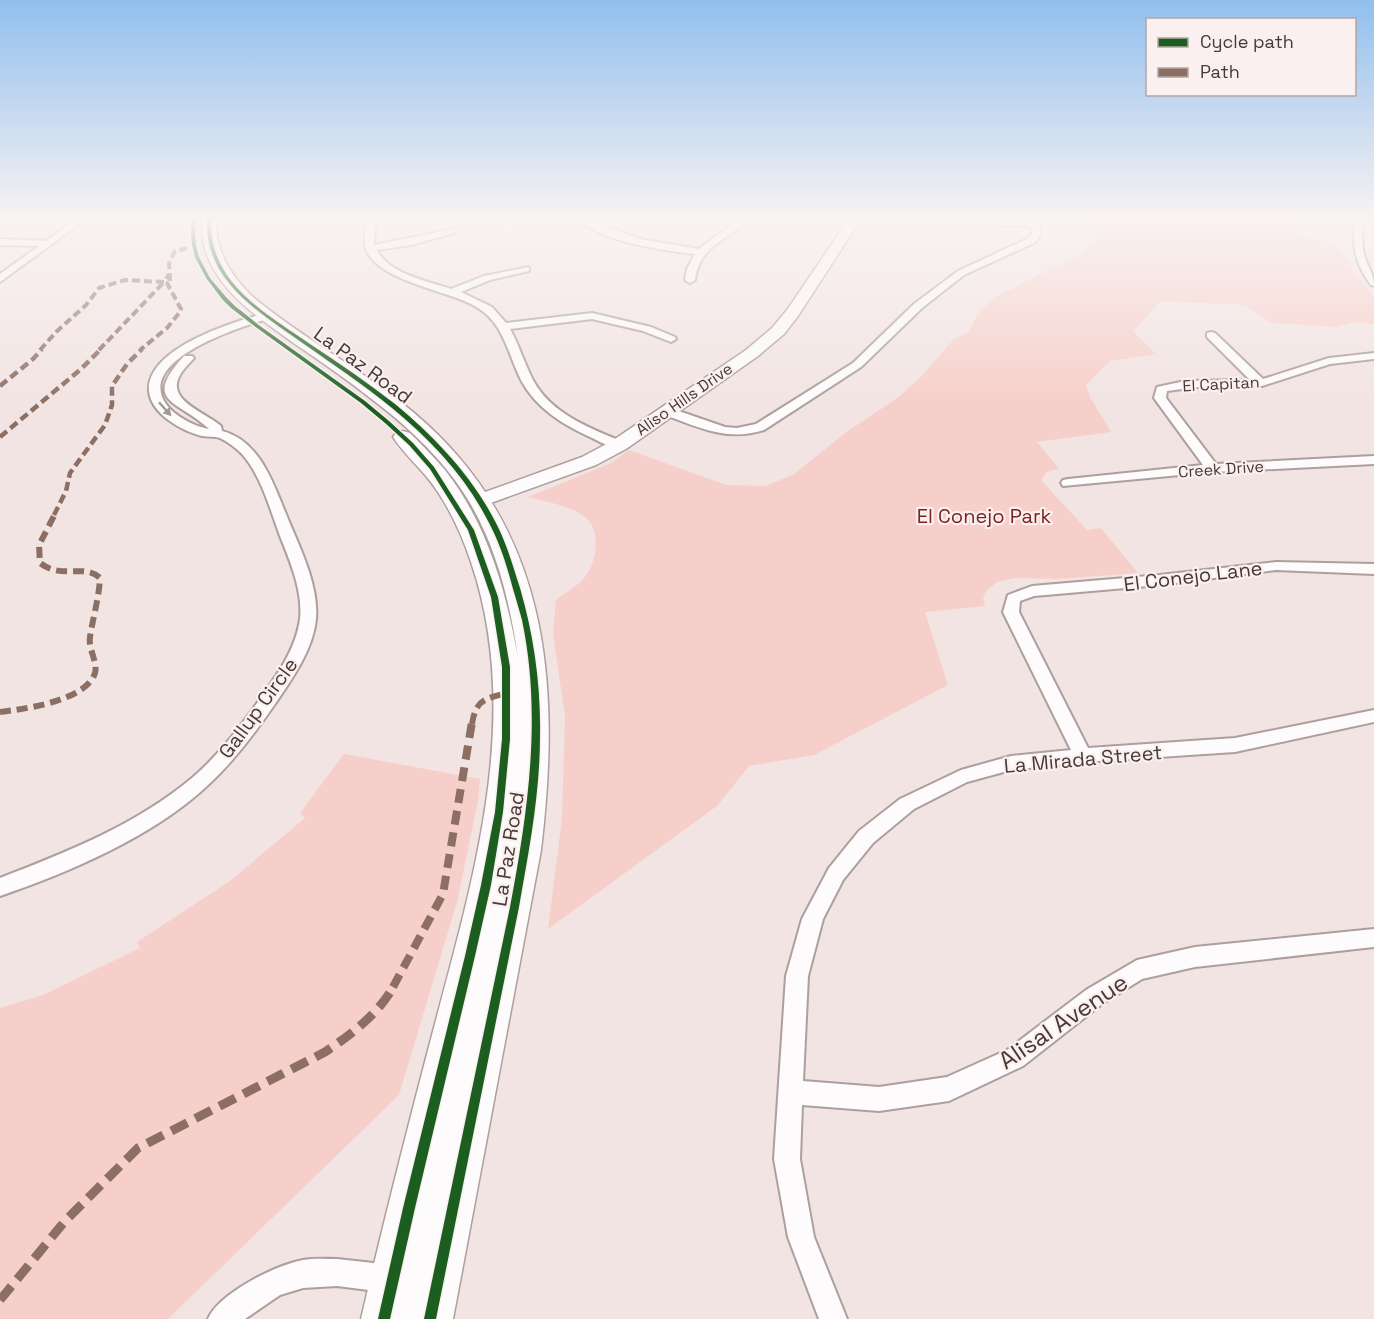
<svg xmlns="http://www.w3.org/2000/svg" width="1374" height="1319" viewBox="0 0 1374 1319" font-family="'Space Grotesk',sans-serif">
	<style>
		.green { fill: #f6cfca }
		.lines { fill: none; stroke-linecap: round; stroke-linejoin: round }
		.street-casing { stroke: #ad9f9d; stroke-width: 4 }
		.secondary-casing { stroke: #ad9f9d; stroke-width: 3 }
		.primary-casing { stroke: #ad9f9d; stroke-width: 3 }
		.street { fill: #fdfbfb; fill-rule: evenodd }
		.secondary { fill: #fdfbfb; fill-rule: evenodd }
		.primary { fill: #fdfbfb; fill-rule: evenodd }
		.quiet-far4 { stroke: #8d6e63; stroke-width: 4; stroke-dasharray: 8 4; stroke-linecap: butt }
		.quiet-far3 { stroke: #8d6e63; stroke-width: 4.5; stroke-dasharray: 9 4.5; stroke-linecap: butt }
		.quiet-far2 { stroke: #8d6e63; stroke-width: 6; stroke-dasharray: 11 6; stroke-linecap: butt }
		.quiet-far1 { stroke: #8d6e63; stroke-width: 8; stroke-dasharray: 14 8; stroke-linecap: butt }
		.quiet { stroke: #8d6e63; stroke-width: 9; stroke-dasharray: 18 9; stroke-linecap: butt }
		.cycleway-casing { stroke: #f9f0ef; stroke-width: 3 }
		.cycleway { fill: #1b5e20; fill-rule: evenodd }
		.oneway { fill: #a39a98 }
		.labels { text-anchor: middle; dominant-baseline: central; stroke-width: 4.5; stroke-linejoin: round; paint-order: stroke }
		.far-street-label { font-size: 16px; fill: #493836; stroke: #f9f0ef }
		.street-label { font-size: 20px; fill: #493836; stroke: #f9f0ef }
		.park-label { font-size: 20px; fill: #7e2221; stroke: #f9f0ef }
		.near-street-label { font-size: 24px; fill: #493836; stroke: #f9f0ef }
	</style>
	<rect width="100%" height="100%" fill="#f2e4e2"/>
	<!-- green -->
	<g class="green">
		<path d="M1086,219H1303L1298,235L1335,242L1360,280L1374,296V324L1355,322L1337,327L1271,323L1245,305L1161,301L1133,331L1156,354L1110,361L1086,385L1090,397L1111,432L1037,442L1059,469C1051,470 1043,472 1042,481L1087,530L1101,528L1138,573L1058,579L1015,578L997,582L986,591L983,599L985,606L925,612L948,685L814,755L749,766L717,806L548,929L562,818L565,716L553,634L556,600C565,593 578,586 585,577C597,562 602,530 585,517C570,505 545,502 528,497L611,463L629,450L726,485L766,486L794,474L845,433L896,399L920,378L954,339L969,332L978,312L997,296L1084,252C1094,242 1097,230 1086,219Z"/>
		<path d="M344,754L480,779L478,801L457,902L399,1095L168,1319H0V1008L43,995L140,948L137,942L230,881L305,818L300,813Z"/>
	</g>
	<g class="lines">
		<!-- street casing -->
		<g class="street-casing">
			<g id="street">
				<path d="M76,219H86L0,282V274L39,246L0,245V239L46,241Z"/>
				<path d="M368,219H376L374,245L454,229V233L411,245L377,250C389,274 427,281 451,289L484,276L529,267V271L490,280L461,292L492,307L506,323L592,313L651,327L675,337L676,339L671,342L643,331L592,319L510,329C519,345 524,363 533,380C551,414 590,428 623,442L625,445L623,448C613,450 599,441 590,437C562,424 536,408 521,380C507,352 504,321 473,305C446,290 373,280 365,246C363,237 366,228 368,219Z"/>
				<path d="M577,219H588L640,239L699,249L739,219H749C727,241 700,244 695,280L690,283L685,280L687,269L695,254C660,250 603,242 577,219Z"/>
				<path d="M931,219L1028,221V219H1036C1042,227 1042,233 1036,242L964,275L922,308L861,367L764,430C727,442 697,427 663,414V408L667,407L725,427L737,428L756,424L853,363L914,304L958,271L1029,238L1033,232L1030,226L935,223Z"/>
				<path d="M1356,219H1364C1362,232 1361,245 1365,258C1369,269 1374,275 1374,286L1371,285C1355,264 1351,244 1356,219Z"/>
				<path d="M267,313L272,316L271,318C243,326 135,359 166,404C174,416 196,427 209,429C178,400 141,403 184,356H192L194,358C189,364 182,370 179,377C167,401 207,413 221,426L222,431C261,441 274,486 288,519C300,548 319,586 316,619C313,650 292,679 275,704C255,733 234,761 208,785C154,836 70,872 0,896V878C67,852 136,825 192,778C219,755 240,727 260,699C277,675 296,649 300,619C303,591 290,561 280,536C270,509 261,475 242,454C236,448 228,442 220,438C214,436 208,437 202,436C182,431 151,414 149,391C146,348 235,321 267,313Z"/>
				<path d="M1211,332L1215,333L1263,379L1329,358L1374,353V359L1330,364L1262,386L1198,387L1167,391L1166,398L1216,464L1374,456V464L1212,472L1063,486L1061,483L1063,480L1068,479L1203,465L1154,398L1157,387L1185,381L1250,380L1207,337V333Z"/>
				<path d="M1276,562L1374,564V574L1276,570L1160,585L1034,596L1020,601L1019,612L1088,748L1235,738L1374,710V722L1235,752L1083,762L1011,770L967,782L914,809L873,843L843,880L823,919L808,976L803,1081L879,1087L947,1077L1007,1050L1086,990L1137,960L1195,947L1374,929V947L1195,967L1142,979L1102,1004L1023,1066L949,1101L879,1111L802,1105L800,1159L814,1237L847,1319H819L788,1237L774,1159L786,976L802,919L829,868L859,831L900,799L961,770L1011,756L1071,750L1003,612L1008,595L1032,586L1160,575Z"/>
				<path d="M337,1259L392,1265L402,1269L406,1279L402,1289L392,1293L337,1286L303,1288L280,1295L245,1319H208C219,1293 276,1265 303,1260C314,1258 325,1259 337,1259Z"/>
			</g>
		</g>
		<!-- secondary casing -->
		<g class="secondary-casing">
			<path id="secondary" d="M849,219H861L798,316L784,334L758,356L626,449L596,465L488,504H474L471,500L474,496L582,457L612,441L746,350L772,328L787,310Z"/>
		</g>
		<!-- primary casing -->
		<g class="primary-casing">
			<path id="primary" d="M202,219H216C215,252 231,276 254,298C304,339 363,370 413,412C550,527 561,683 541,850L453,1319H361C383,1224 407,1130 432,1035C472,883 524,718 471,562C461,532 446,500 426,476C415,463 402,451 393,437L396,433L403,431L410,433C422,445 434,457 445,470C488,525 506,591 518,658C509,595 493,531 454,479C431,448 401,421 369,397C345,378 320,361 295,344C252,313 198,279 202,219Z"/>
		</g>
		<!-- street -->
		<use href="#street" class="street"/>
		<!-- secondary -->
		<use href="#secondary" class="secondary"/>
		<!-- primary -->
		<use href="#primary" class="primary"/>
		<!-- quiet-far4 -->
		<g class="quiet-far4">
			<path d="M170,281L169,263L175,251L194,247"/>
			<path d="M40,350L56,332L86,305L99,288L125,280L164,282L169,274"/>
			<path d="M99,350L164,282L167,283L181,309L180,312L167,328L140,350"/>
		</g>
		<!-- quiet-far3 -->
		<g class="quiet-far3">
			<path d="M0,386L33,359L42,349"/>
			<path d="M0,437L81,369L101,349"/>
			<path d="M54,515L66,491L70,473L105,425L112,405V386L127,364L142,349"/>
		</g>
		<!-- quiet-far2 -->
		<g class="quiet-far2">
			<path d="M0,712C24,709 86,701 95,673C98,662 88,649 90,637C93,617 99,598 100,578C84,563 62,580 40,563L39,545L55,514"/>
			<path d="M472,724C476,699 485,699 507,693"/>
		</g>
		<!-- quiet-far1 -->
		<path class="quiet-far1" d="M393,987L443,894L472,722"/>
		<!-- quiet -->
		<path class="quiet" d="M0,1300L65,1221L138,1148L325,1052C352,1034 378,1014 394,986"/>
		<!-- cycleway casing -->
		<g class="cycleway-casing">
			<g id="cycleway">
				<path d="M192,219H196L195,232L196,245L199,257L210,278L226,297L235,306L260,326L365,401L389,421L413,443L434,467L474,530L498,597L510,667V739L503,812L491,885L475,956L415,1208L390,1319H378L403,1208L465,956L481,885L495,812L502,739V667L491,597L468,530L430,469L409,445L385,423L361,403L257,328L231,308L222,299L206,278L195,257L192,245L191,232Z"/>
				<path d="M207,219H211C208,282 265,313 310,344C339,363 368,383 395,404C436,438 473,477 497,525C507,545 513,566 520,588C534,636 541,686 540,736C540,794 529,850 519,907L436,1319H424L510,907C528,812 542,715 522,620C519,609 516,599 513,589C507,566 500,543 488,521C465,476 431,440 392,408C364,385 334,365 304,344C260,313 204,281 207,219Z"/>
			</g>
		</g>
		<!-- cycleway -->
		<use href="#cycleway" class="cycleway"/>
	</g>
	<!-- one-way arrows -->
	<defs><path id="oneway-solid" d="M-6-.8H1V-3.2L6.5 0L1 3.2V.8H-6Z" transform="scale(1.5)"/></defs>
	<use class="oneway" href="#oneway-solid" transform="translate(165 409) rotate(48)"/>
	<!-- sky -->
	<linearGradient id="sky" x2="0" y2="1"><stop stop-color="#91bfee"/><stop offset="0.54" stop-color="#f9f3f2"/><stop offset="1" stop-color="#f9f3f2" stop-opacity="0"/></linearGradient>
	<rect width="1374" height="404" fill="url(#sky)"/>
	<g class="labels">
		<!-- far-street labels -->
		<g class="far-street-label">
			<text transform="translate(1221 384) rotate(-3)">El Capitan</text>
			<text transform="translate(684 399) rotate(-35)">Aliso Hills Drive</text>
			<text transform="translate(1221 469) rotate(-4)">Creek Drive</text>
		</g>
		<!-- street labels -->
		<g class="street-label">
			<text transform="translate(363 365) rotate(36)">La Paz Road</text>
			<text transform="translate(1193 576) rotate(-7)">El Conejo Lane</text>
			<text transform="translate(258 708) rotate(-54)">Gallup Circle</text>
			<text transform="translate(1083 759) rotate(-5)">La Mirada Street</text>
			<text transform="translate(508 849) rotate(-81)">La Paz Road</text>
		</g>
		<!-- park labels -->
		<g class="park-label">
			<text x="984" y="516">El Conejo Park</text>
		</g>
		<!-- near-street labels -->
		<g class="near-street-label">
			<text transform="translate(1063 1021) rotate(-34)">Alisal Avenue</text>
		</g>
	</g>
	<!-- legend -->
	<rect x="1146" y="18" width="210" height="78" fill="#f9f0ef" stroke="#b3a6a5" stroke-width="1.5"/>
	<rect x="1158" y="38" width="30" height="9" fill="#1b5e20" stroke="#b3a6a5" stroke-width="1.5"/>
	<text x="1200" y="48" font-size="18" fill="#493836">Cycle path</text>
	<rect x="1158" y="68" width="30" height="9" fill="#8d6e63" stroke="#b3a6a5" stroke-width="1.5"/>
	<text x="1200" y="78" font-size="18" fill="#493836">Path</text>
</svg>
